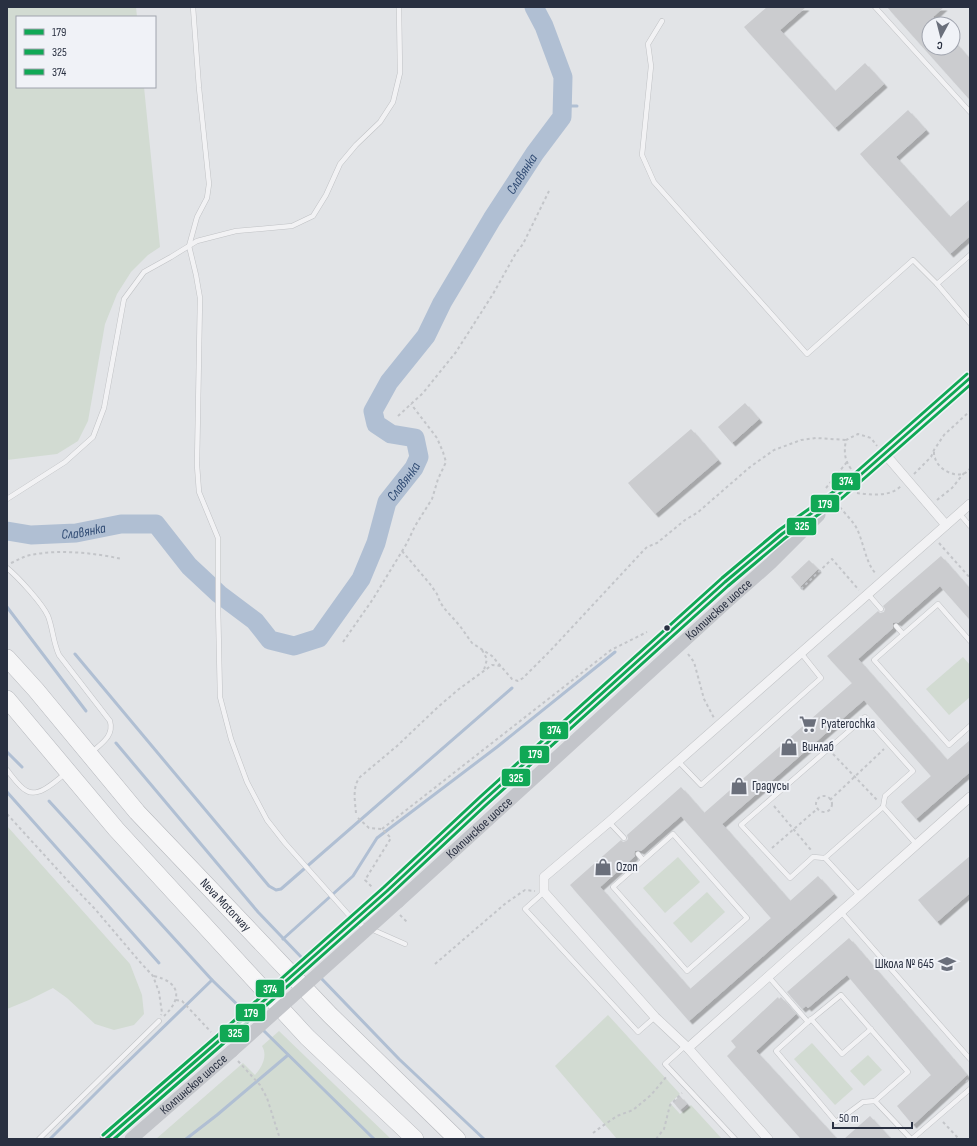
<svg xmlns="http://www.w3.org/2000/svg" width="977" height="1146" viewBox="0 0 977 1146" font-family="'Sofia Sans Condensed',sans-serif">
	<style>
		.green { fill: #d2dbd2 }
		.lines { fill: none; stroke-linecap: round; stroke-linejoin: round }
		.stream { stroke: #b0bfd3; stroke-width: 3 }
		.river { stroke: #b0bfd3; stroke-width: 19 }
		.building { fill: #cbcccf; fill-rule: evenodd; filter: url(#shadow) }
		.service-casing { stroke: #c0c2c5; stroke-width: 5.5 }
		.minor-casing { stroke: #c0c2c5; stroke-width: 10 }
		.motorway-casing { stroke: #b5b7bc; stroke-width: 18 }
		.path { stroke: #c3c5c9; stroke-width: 2; stroke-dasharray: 3 3; stroke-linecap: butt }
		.service { stroke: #f2f2f4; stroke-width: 4.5 }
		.minor { stroke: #f2f2f4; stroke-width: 9 }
		.secondary { stroke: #c3c5ca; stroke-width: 13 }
		.motorway { stroke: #f6f6f7; stroke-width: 17 }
		.secondary-bridge { stroke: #c3c5ca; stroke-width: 13 }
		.bus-1-casing { stroke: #f0f2f7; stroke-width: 6 }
		.bus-2-casing { stroke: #f0f2f7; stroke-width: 6 }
		.bus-3-casing { stroke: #f0f2f7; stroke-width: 6 }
		.bus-1 { stroke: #10a855; stroke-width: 3 }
		.bus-2 { stroke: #10a855; stroke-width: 3 }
		.bus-3 { stroke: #10a855; stroke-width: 3 }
		.bus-dot { fill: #293041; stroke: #f0f2f7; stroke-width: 1.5 }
		.labels { text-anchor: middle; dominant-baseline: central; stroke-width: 4; stroke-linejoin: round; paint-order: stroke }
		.street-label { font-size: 13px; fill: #293041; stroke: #f0f2f7 }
		.poi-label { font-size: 13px; fill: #293041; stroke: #f0f2f7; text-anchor: start }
		.water-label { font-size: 14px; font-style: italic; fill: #324d75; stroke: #f0f2f7 }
		.line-badge { stroke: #f0f2f7; stroke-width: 1.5 }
		.badge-label { font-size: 11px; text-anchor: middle; font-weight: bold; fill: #fff }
	</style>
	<defs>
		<filter id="shadow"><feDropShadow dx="3.5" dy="3.5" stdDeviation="0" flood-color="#0004"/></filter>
	</defs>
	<rect width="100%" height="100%" fill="#e2e4e7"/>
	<!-- green -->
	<g class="green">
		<path d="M7,7H136L137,17H17V87H144L160,247L148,255L131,272L117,294L105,324L88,421L78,441L57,454L7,460Z"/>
		<path d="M963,657L970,665V697L949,715L926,689Z"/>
		<path d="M7,826L130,964L142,995L144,1014L134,1025L114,1030L95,1024L67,998L53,988L29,1000L7,1009Z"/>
		<path d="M678,857L700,882L665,913L643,888Z"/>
		<path d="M707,892L725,912L691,943L673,923Z"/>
		<path d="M608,1015L680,1094L670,1103L680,1114L691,1105L722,1139H617L555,1066Z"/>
		<path d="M279,1031L391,1139H156L243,1063L255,1075C262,1067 268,1056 262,1046Z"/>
		<path d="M812,1043L853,1089L835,1105L794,1059Z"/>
		<path d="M868,1055L882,1070L864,1086L850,1071Z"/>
	</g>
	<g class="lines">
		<!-- stream -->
		<g class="stream">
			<path d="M562,106H577"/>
			<path d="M7,607L86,711"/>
			<path d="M75,654L269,886L276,890L281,889L512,688"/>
			<path d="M116,743L258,912L304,960"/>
			<path d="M7,752L22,767"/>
			<path d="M7,792L159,963"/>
			<path d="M49,801L212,980L245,1012"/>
			<path d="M283,939L353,876L377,838L497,747L615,652"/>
			<path d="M320,977L399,1059L484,1139"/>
			<path d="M262,1029L374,1139"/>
			<path d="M50,1139L112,1077L212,980"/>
			<path d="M186,1139L217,1115L288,1055"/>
		</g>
		<!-- river -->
		<path class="river" id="s1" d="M7,531L31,535L76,533L121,524H156L189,566L219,594L255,621L270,640L294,646L319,638L361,579L376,543L387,502L414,468L419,457L415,438L391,434L376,424L373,411L389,382L426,336L442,303L492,219L535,153L562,117L563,77L544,26L534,7"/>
	</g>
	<!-- building -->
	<g class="building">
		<path d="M767,7H806L780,30L835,91L865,63L884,84L835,128L744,27Z"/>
		<path d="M887,7H944L933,17L939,24H929V48H953V40L970,59V100Z"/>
		<path d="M908,110L926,130L896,157L950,217L970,199V236L950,254L860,154Z"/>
		<path d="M745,403L759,419L732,443L718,427Z"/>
		<path d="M691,429L718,460L655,514L628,483Z"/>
		<path d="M941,556L970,589V620L940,586L898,623L896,622L893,623V628L858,659L947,760L970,740V772L916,819L901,802L931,776L864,700L722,824L790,901L818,876L834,894L689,1021L570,885L621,840L623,842L626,841L628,839L627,835L681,787L704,813L852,683L827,656L878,611L880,613L884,612L885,609L883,606ZM681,816L771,918L690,989L600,887L635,856L634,854L635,851L638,850L641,851Z"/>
		<path d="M809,560L818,569L800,587L791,577Z"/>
		<path d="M970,856V893L937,922L918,900Z"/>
		<path d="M849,938L967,1075L913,1125L897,1106L931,1075L847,975L808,1008L806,1006L802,1009L787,992Z"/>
		<path d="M778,997L779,999L781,997L796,1014L756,1051L837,1139H801L727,1056L736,1047L731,1041Z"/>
		<path d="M680,1096L687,1104L680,1110L673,1102Z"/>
		<path d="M870,1116L891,1139H844Z"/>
	</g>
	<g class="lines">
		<!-- service casing -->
		<g class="service-casing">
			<g id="service">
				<path d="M193,7L199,88L209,184L207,198L197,217L189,246L196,275L200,298L197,465L199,492L218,538V605L220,697L231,739L247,782L267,820L285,843L355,922L405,944"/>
				<path d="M875,7L970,112"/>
				<path d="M662,21L648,44L651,66L642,155L654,182L807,354L913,260L937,284L970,255"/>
				<path d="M937,284L970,323"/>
				<path d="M7,499L65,462L93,437L104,408L124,299L144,272L171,257L197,241L236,231L292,226L313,216L326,195L340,164L356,145L380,122L393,102L400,73L399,7"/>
				<path d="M959,513L970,526"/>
				<path d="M7,568C18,577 42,603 48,616C53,629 53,642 59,655L110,721C114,736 102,743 92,752"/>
				<path d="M868,594L881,609"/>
				<path d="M896,626L903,634"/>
				<path d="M970,641L938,604L874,660L949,745L970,726"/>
				<path d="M678,761L701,785L821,678L801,653"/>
				<path d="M7,770C12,776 20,788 27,791C39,798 57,780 66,773"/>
				<path d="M609,822L624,838"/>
				<path d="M673,834L747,918L687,971L613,887Z"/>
				<path d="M638,854L643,860"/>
				<path d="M825,858L813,857L790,878L741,825L865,717L913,771L885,796L883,807"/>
				<path d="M544,892L525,909L638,1032L655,1017"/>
				<path d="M859,895L825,858L883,807L916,844"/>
				<path d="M841,912L970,1059"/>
				<path d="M768,976L808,1022L841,995L908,1072L875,1101L911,1139"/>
				<path d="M811,1019L842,1054L871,1029"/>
				<path d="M808,1022L776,1051L836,1122L863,1102L875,1101"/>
				<path d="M685,1046L665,1064L735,1139"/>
				<path d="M39,1139L159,1021"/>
				<path d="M912,1139L970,1089"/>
			</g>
		</g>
		<!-- minor casing -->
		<g class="minor-casing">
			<g id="minor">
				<path d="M885,454L946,525"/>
				<path d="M688,1048L970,797"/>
				<path d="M768,1139L688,1048L655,1017L544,892V877L609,822L970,504"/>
			</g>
		</g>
		<!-- motorway casing -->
		<g class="motorway-casing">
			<g id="motorway">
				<path id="s4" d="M7,658L36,690L137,812L330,1015L457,1139"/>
				<path d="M7,699L116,829L307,1037L415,1139"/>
			</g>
		</g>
		<!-- path -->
		<g class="path">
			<path d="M398,416L423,393L456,352L493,294L516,253L523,244L549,191"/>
			<path d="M934,452C934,453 934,457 935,458C938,469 954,478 965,473C967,472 968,470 970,469"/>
			<path d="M851,469C844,459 844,451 846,440L858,434L871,438L877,446"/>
			<path d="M914,474L931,457L934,450L944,435L970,411"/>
			<path d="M826,488L847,462"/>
			<path d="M857,493C871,495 890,497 901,486"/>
			<path d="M937,500L952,488L964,473"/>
			<path d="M840,507C845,514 852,520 856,527C864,542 865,562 876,574"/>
			<path d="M939,543L970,578"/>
			<path d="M402,551L430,584L437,594L440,602L444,608L460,626L472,643L492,656L512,679L518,681L523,678L550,651L643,551L647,547L657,543L685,520L697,513L750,467L774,450L801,440L816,438L846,440"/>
			<path d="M11,563C18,560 24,556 31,555C59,549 95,553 122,559"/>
			<path d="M801,589L832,559L859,590"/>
			<path d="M343,642L373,599L407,543L415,526L432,499L438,479L446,462L443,452L437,438L411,404"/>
			<path d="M482,650L487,659L484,670"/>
			<path d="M688,654L694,662L704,699L714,718"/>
			<path d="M833,754L877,800"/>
			<circle cx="824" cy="804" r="8"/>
			<path d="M830,800L884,749"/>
			<path d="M774,806L811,850"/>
			<path d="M356,813C355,801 352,787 360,777L397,746L438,707L459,689L492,665L501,666"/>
			<path d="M7,814L68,881L95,909L140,962L153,976L159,992L162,1013L161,1015"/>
			<path d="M358,818L369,828L382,829L391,838L365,880L373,888"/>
			<path d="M382,829L611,650L647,632"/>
			<path d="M772,848L817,809"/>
			<path d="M400,915L408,923"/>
			<path d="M435,964L506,903L525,890L535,891"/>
			<path d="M154,976C180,982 183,998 164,1016"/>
			<path d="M176,1000L182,1001L211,1032"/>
			<path d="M238,1061L260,1085L267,1098L280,1139"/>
			<path d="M966,1082L970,1078"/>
			<path d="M943,1122L959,1139"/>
			<path d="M593,1133L601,1127L617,1116L633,1110L651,1095L667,1076"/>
			<path d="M656,1139L664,1129L670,1105L682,1093"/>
		</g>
		<!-- service -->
		<use href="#service" class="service"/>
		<!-- minor -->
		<use href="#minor" class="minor"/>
		<!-- secondary -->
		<g class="secondary">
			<path d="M387,891L483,801L725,582L782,534L839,494L970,378"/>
			<path id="s2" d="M398,902L728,601L771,563L819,515"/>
			<path d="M106,1139L221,1039"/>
			<path id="s3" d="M131,1139L232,1051"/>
		</g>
		<!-- motorway -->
		<use href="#motorway" class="motorway"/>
		<!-- secondary-bridge -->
		<g class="secondary-bridge">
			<path d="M221,1039L387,891"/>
			<path d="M232,1051L398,902"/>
		</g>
		<!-- bus-1 casing -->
		<g class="bus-1-casing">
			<path id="bus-1" d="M106,1139L221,1039L387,891L483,801L725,582L782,534L839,494L970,378"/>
		</g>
		<!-- bus-2 casing -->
		<g class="bus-2-casing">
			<path id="bus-2" d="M114,1139L224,1043L390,895L486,805L728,586L785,538L842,498L970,385"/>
		</g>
		<!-- bus-3 casing -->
		<g class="bus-3-casing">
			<path id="bus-3" d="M103,1135L218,1035L384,887L480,797L722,578L779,530L836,490L967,374"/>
		</g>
		<!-- bus-1 -->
		<use href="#bus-1" class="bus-1"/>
		<!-- bus-2 -->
		<use href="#bus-2" class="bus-2"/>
		<!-- bus-3 -->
		<use href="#bus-3" class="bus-3"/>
	</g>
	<!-- icons -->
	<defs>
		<g id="supermarket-bare" transform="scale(1.38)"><path d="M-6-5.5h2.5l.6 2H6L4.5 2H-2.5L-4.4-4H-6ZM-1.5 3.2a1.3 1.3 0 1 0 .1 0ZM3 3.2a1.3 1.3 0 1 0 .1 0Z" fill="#6a6f7b" stroke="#f0f2f7" stroke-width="2.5" paint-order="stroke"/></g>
		<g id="shop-bare" transform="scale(1.38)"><path d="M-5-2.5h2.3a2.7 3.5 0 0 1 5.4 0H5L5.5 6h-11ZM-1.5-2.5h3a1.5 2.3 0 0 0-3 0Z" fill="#6a6f7b" stroke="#f0f2f7" stroke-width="2.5" paint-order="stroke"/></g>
		<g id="school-bare" transform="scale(1.38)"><path d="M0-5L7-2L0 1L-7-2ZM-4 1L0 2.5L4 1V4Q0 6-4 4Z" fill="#6a6f7b" stroke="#f0f2f7" stroke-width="2.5" paint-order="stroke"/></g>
	</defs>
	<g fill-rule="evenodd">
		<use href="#supermarket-bare" x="808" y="724"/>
		<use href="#shop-bare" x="789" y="747"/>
		<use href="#shop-bare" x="739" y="786"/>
		<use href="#shop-bare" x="603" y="867"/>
		<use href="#school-bare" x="947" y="964"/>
	</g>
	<!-- markers -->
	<circle class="bus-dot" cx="667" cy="628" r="3.5"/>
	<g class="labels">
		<!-- street labels -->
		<g class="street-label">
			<text stroke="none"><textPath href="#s2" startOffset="434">Колпинское шоссе</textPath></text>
			<text stroke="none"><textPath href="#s2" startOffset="110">Колпинское шоссе</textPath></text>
			<text stroke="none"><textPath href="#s4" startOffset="330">Neva Motorway</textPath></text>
			<text stroke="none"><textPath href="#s3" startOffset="83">Колпинское шоссе</textPath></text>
		</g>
		<!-- poi labels -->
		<g class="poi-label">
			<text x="821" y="724">Pyaterochka</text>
			<text x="802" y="747">Винлаб</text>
			<text x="752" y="786">Градусы</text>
			<text x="616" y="867">Ozon</text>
			<text x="934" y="964" text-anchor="end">Школа № 645</text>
		</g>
		<!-- water labels -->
		<g class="water-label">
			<text stroke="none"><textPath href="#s1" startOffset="930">Славянка</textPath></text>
			<text stroke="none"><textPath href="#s1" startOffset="545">Славянка</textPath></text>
			<text stroke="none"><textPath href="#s1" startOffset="77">Славянка</textPath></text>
		</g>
	</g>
	<g class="line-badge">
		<rect x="831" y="472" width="30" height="19" rx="4" fill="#10a855"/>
		<rect x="810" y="494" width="30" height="19" rx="4" fill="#10a855"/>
		<rect x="786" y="517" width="31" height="19" rx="4" fill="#10a855"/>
		<rect x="539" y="721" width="30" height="19" rx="4" fill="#10a855"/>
		<rect x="519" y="745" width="31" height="19" rx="4" fill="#10a855"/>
		<rect x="501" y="768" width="30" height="19" rx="4" fill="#10a855"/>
		<rect x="255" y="979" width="30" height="19" rx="4" fill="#10a855"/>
		<rect x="235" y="1003" width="31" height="19" rx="4" fill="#10a855"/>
		<rect x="219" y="1024" width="31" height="19" rx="4" fill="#10a855"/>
	</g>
	<g class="badge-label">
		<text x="846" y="485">374</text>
		<text x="825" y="508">179</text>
		<text x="802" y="530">325</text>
		<text x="554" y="734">374</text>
		<text x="535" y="758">179</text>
		<text x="516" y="782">325</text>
		<text x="270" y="993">374</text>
		<text x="251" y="1017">179</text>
		<text x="235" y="1037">325</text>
	</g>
	<!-- border -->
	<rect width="977" height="1146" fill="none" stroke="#293041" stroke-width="16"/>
	<!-- legend -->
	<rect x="16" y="16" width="140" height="72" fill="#f0f2f7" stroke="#a0a4ae"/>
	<rect x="24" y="29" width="20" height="6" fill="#10a855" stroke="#a0a4ae"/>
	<text x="52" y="36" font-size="12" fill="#293041">179</text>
	<rect x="24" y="49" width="20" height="6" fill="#10a855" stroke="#a0a4ae"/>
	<text x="52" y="56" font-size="12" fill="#293041">325</text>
	<rect x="24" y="69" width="20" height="6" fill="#10a855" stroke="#a0a4ae"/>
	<text x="52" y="76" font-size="12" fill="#293041">374</text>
	<!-- north arrow -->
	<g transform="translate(941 36) rotate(187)"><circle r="19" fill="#f0f2f7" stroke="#a0a4ae"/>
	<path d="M0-3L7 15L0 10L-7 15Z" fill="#6a6f7b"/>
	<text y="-6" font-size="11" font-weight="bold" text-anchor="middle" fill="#293041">С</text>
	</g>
	<!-- scale -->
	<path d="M833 1122v6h79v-6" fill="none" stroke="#293041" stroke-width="2"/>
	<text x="839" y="1122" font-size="12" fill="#293041" stroke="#f0f2f7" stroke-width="3" paint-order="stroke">50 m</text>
</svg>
